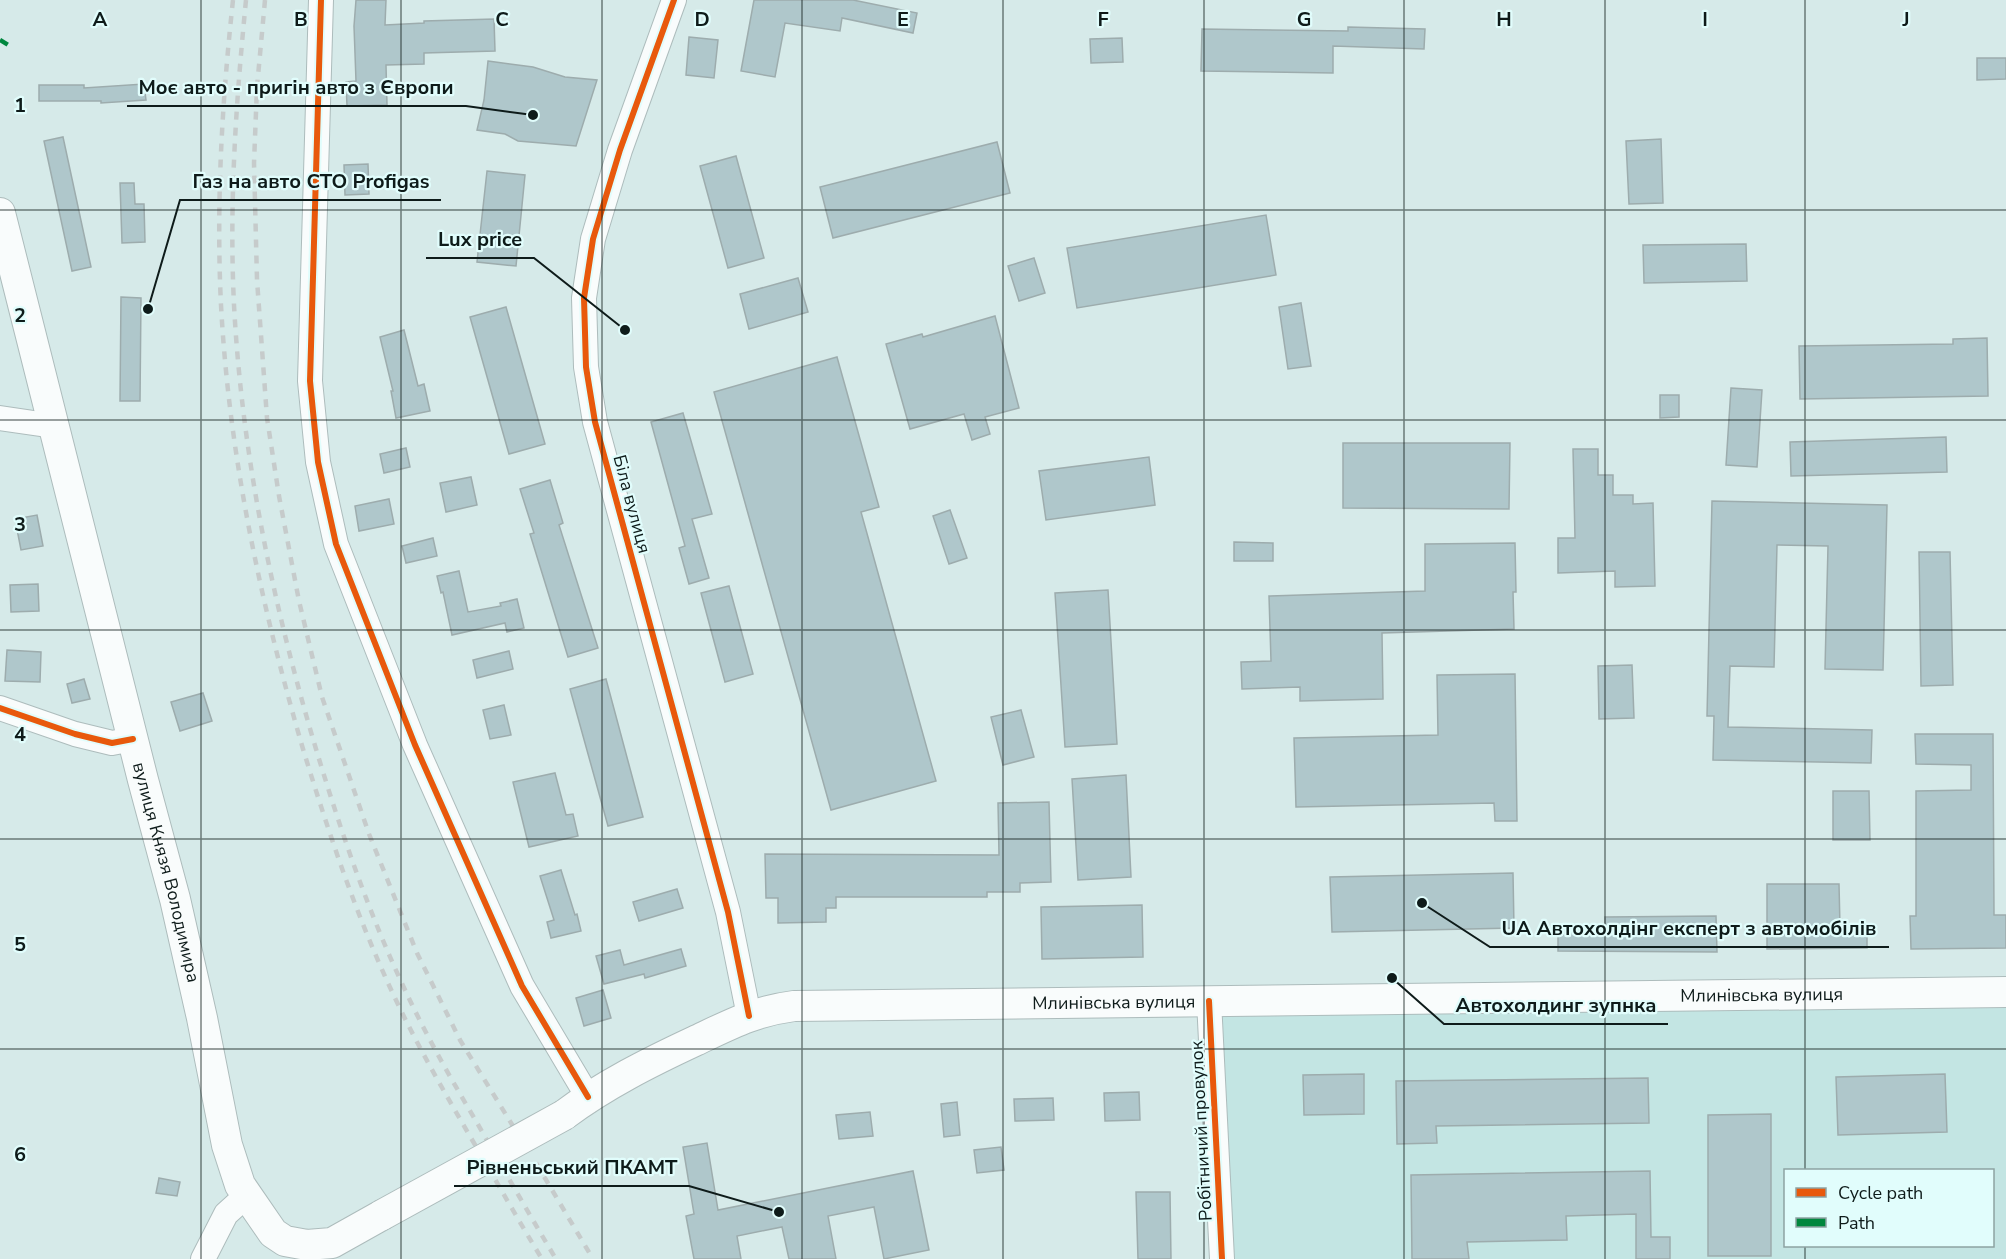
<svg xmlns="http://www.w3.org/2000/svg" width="2006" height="1259" viewBox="0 0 2006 1259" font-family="'Nunito Sans',sans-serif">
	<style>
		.built { fill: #c3e5e3; fill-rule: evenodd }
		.building { fill: #afc7cb; stroke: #9dacad; stroke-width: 1.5 }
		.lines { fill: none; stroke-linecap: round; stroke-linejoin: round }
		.minor-casing { stroke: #adbcbc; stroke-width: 26 }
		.major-casing { stroke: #adbcbc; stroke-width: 32 }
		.minor { stroke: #f9fcfc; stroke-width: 24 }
		.major { stroke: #f9fcfc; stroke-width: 30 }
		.rail { stroke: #c6cbcb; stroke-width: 4.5; stroke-dasharray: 8 8; stroke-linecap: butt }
		.major-bridge-casing { stroke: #adbcbc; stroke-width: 32; stroke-linecap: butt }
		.major-bridge { stroke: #f9fcfc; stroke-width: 30 }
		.quiet { stroke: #00873e; stroke-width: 4.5; stroke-dasharray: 9 4.5; stroke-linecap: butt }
		.cycleway-casing { stroke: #e1fdfc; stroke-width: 10 }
		.cycleway { stroke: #e8590c; stroke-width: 6 }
		.grid { fill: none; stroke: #0e1b1a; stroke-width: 1.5; stroke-opacity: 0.55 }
		.labels { text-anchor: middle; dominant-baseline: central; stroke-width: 4.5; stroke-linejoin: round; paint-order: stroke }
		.street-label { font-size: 18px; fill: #0e1b1a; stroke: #e1fdfc }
		.grid-label { font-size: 20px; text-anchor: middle; font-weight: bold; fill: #0e1b1a; stroke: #e1fdfc; stroke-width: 4.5; stroke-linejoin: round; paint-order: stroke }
		.leader { fill: none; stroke: #0e1b1a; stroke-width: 2 }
		.callout-dot { fill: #0e1b1a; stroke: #e1fdfc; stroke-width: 2 }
		.callout-label { font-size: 20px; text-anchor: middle; font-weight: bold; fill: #0e1b1a; stroke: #e1fdfc; stroke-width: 4.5; stroke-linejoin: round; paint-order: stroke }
	</style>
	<rect width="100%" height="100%" fill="#d6eae9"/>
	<!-- built -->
	<path class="built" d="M2006,992V1259H1222L1209,1001ZM1786,1170H1992V1246H1786Z"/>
	<!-- building -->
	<g class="building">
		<path d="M356,0H386L385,25L424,23V21L494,19L495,51L424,53V64L386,65L387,105L347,106L346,82L356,81L354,26Z"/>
		<path d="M754,0H853L917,13L913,33L842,18L840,31L785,23L775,77L741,71Z"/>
		<path d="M1348,27L1425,29L1424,49L1333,46V73L1201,71L1202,29L1348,31Z"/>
		<path d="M689,37L718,40L714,78L686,75Z"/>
		<path d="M1122,38L1123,62L1091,63L1090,39Z"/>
		<path d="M1977,58H2006V79L1977,80Z"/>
		<path d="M488,61L533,67L565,77L597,80L576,146L518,141L505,134L477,130L484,100Z"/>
		<path d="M144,84L146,100L101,103V101H39V85H84V88Z"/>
		<path d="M63,137L91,267L72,271L44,141Z"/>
		<path d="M1661,139L1663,203L1629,204L1626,141Z"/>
		<path d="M997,142L1010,193L833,238L820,187Z"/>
		<path d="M736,156L764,258L728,268L700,166Z"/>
		<path d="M368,164L369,194L345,195L344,165Z"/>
		<path d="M487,171L525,175L516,266L477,262Z"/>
		<path d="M120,183H134L135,204H144L145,242L122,243Z"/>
		<path d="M1266,215L1276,275L1077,308L1067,248Z"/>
		<path d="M1746,244L1747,281L1644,283L1643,245Z"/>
		<path d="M1034,258L1045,293L1019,301L1008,266Z"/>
		<path d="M798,278L808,312L749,329L740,294Z"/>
		<path d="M121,297L141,298L140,401H120Z"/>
		<path d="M1301,303L1311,366L1288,369L1279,307Z"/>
		<path d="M506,307L545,444L509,454L470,317Z"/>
		<path d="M995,316L1019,408L985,417L990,434L972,440L964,414L910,429L886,344L922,334L923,337Z"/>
		<path d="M404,330L418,386L424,384L430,411L396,418L391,391H393L380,337Z"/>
		<path d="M1987,338L1988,396L1800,399L1799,346L1953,344V339Z"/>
		<path d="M837,357L879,507L861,512L936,781L831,810L714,392Z"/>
		<path d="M1731,388L1762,390L1757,467L1726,465Z"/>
		<path d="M1660,395H1679V417L1660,418Z"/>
		<path d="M683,413L712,514L692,519L709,578L689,584L679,548L685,546L651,422Z"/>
		<path d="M1946,437L1947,472L1791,476L1790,442Z"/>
		<path d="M1343,443H1510L1509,509L1343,508Z"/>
		<path d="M406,448L410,467L384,473L380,454Z"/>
		<path d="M1573,449H1598V475H1613V495H1633V504L1653,503L1655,586L1615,587V571L1558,573V538H1575Z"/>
		<path d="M1149,457L1155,505L1046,520L1039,471Z"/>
		<path d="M471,477L477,505L446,512L440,483Z"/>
		<path d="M550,480L563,523L559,525L598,648L568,657L530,534L534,533L520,489Z"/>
		<path d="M389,499L394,524L359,531L355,506Z"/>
		<path d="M1712,501L1887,505L1883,670L1825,669L1828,546L1777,545L1774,667L1730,666L1728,727L1872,730L1871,763L1713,760L1714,716H1707Z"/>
		<path d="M950,510L967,558L949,564L933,516Z"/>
		<path d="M37,515L43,546L21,550L15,519Z"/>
		<path d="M433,538L437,556L406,563L402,546Z"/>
		<path d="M1234,542L1273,543V561H1234Z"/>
		<path d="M1515,543L1516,592H1513L1514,629L1382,633L1383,699L1300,701V687L1242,689L1241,662L1271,661L1269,596L1425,591V544Z"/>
		<path d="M1919,552H1950L1953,685L1921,686Z"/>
		<path d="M459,571L468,612L501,606L500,603L517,599L524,628L507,632L505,623L452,635L443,592L441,593L437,576Z"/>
		<path d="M38,584L39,611L11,612L10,585Z"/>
		<path d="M729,586L753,674L725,682L701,593Z"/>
		<path d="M1108,590L1117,744L1065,747L1055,593Z"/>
		<path d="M7,650L41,652L40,682L5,681Z"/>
		<path d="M509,651L513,669L477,678L473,660Z"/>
		<path d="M1632,665L1634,718L1599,719L1598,666Z"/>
		<path d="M1515,674L1517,821H1495L1494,803L1296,807L1294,738L1438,735L1437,675Z"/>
		<path d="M84,679L90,699L72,703L67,684Z"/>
		<path d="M606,679L643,817L608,826L570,689Z"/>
		<path d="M203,693L212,721L180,731L171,702Z"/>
		<path d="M504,705L511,735L490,739L483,710Z"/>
		<path d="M1021,710L1034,757L1003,765L991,717Z"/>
		<path d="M1915,734H1993L1994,915H2006V948L1911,949L1910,916H1916V791L1971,790V765L1916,764Z"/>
		<path d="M555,773L566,815L573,814L578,836L529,847L513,782Z"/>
		<path d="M1126,775L1131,877L1078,880L1072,779Z"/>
		<path d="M1833,791H1869L1870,840H1833Z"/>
		<path d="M1049,802L1051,882L1020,883V892H987V897H836V908H826V922L778,923V898H766L765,854L999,855L998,803Z"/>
		<path d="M561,870L575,915L577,914L581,931L551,938L547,922L554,920L540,876Z"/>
		<path d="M1513,873L1514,928L1332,932L1330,877Z"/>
		<path d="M1767,884H1839L1840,927H1867V948L1767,949Z"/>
		<path d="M677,889L683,908L639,921L633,902Z"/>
		<path d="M1142,905L1143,957L1042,959L1041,907Z"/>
		<path d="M1716,916L1717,952L1558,951V928L1605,927V917Z"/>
		<path d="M681,949L686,966L645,978L644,974L604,984L596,956L620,950L624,965Z"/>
		<path d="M603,990L611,1018L584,1026L576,998Z"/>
		<path d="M1364,1074V1114L1304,1115L1303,1075Z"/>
		<path d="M1945,1074L1947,1132L1838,1135L1836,1077Z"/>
		<path d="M1648,1078L1649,1123L1436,1126L1437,1143L1397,1144L1396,1081Z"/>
		<path d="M1139,1092L1140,1120L1105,1121L1104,1093Z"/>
		<path d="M1053,1098L1054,1120L1015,1121L1014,1099Z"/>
		<path d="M957,1102L960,1135L944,1137L941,1104Z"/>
		<path d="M870,1112L873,1136L839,1139L836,1115Z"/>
		<path d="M1771,1114V1256H1708V1115Z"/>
		<path d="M707,1143L718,1210L913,1171L929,1250L884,1259L874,1207L828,1216L836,1259H789L782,1227L737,1236L741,1259H694L686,1216L694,1214L683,1147Z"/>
		<path d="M1001,1147L1004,1170L977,1173L974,1150Z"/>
		<path d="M1650,1171L1651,1237H1670V1259H1636V1214L1566,1216L1567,1240L1467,1242L1469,1259H1412L1411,1175Z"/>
		<path d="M159,1178L180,1182L177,1196L156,1193Z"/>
		<path d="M1136,1192H1170L1171,1259H1138Z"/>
	</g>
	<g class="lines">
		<!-- minor casing -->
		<g class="minor-casing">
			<g id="minor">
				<path d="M321,0L310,381L318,462L336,544L415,745L522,986L588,1097"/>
				<path d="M674,0L620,150L593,239L584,298L586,367L595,422L728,912L749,1016"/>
				<path d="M0,418L54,426"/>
				<path d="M0,708L75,734L112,743L133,739"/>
				<path d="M1209,1001L1222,1259"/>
				<path d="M203,1259L226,1214L247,1195"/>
			</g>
		</g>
		<!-- major casing -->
		<g class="major-casing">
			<g id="major">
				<path id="s1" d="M0,213L143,780L175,899L202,1018L227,1145L240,1185L273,1233L285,1241L307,1245L332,1243L382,1215"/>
				<path id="s2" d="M564,1115C604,1085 650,1062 695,1041C731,1024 755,1011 794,1006L2006,992"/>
			</g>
		</g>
		<!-- minor -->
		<use href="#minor" class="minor"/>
		<!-- major -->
		<use href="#major" class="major"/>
		<!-- rail -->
		<g class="rail">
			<path d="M233,0C222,102 216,203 221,305C229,456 261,605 303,749C329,834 357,918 395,998C420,1051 449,1100 478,1150C499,1186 520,1223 542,1259"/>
			<path d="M246,0C236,102 229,203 234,305C242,456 273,605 316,749C341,832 369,914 406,992C427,1037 451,1079 476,1121C502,1167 529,1214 556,1259"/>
			<path d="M265,0L257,87L254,163L257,280L267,418L279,496L299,601L322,697L369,834L417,953L460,1040L516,1131"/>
			<path d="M536,1163L593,1259"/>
		</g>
		<!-- major-bridge casing -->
		<g class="major-bridge-casing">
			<path id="major-bridge" d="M382,1215L564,1115"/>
		</g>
		<!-- major-bridge -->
		<use href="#major-bridge" class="major-bridge"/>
		<!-- quiet -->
		<path class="quiet" d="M0,40L10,46"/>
		<!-- cycleway casing -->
		<g class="cycleway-casing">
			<g id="cycleway">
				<path d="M321,0L310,381L318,462L336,544L415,745L522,986L588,1097"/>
				<path d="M674,0L620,150L593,239L584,298L586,367L595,422L728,912L749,1016"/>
				<path d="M0,708L75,734L112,743L133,739"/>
				<path d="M1209,1001L1222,1259"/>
			</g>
		</g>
		<!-- cycleway -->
		<use href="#cycleway" class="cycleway"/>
	</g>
	<!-- grid -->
	<path class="grid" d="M201,0V1259M401,0V1259M602,0V1259M802,0V1259M1003,0V1259M1204,0V1259M1404,0V1259M1605,0V1259M1805,0V1170M0,210H2006M0,420H2006M0,630H2006M0,839H2006M0,1049H2006M1805,1246V1259"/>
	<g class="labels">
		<!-- street labels -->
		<g class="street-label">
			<text transform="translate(632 504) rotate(75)">Біла вулиця</text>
			<text stroke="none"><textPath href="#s1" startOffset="680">вулиця Князя Володимира</textPath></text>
			<text stroke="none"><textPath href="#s2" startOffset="1224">Млинівська вулиця</textPath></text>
			<text stroke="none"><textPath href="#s2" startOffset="576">Млинівська вулиця</textPath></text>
			<text transform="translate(1201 1131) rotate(-93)">Робітничий провулок</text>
		</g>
	</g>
	<g class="grid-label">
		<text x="100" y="26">A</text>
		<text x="301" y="26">B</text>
		<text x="502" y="26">C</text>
		<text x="702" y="26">D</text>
		<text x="903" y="26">E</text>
		<text x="1103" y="26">F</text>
		<text x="1304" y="26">G</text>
		<text x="1504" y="26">H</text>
		<text x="1705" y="26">I</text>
		<text x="1906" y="26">J</text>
		<text x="20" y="112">1</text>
		<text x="20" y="322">2</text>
		<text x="20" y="531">3</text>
		<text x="20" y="741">4</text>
		<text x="20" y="951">5</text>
		<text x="20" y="1161">6</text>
	</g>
	<!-- callouts -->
	<path class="leader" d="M533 115L466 106H127M148 309L180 200H441M625 330L534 258H426M1422 903L1490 947H1889M1392 978L1444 1024H1668M779 1212L689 1186H454"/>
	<g class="callout-dot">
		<circle cx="533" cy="115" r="6"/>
		<circle cx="148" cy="309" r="6"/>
		<circle cx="625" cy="330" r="6"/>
		<circle cx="1422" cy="903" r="6"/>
		<circle cx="1392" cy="978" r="6"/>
		<circle cx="779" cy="1212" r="6"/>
	</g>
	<g class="callout-label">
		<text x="296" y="94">Моє авто - пригін авто з Європи</text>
		<text x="311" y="188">Газ на авто СТО Profigas</text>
		<text x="480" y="246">Lux price</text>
		<text x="1689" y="935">UA Автохолдінг експерт з автомобілів</text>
		<text x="1556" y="1012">Автохолдинг зупнка</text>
		<text x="572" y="1174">Рівненьський ПКАМТ</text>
	</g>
	<!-- legend -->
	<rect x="1784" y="1169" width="210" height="78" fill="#e1fdfc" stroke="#8da3a2" stroke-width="1.5"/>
	<rect x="1796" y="1188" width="30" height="9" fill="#e8590c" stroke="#8da3a2" stroke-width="1.5"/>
	<text x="1838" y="1199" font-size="18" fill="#0e1b1a">Cycle path</text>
	<rect x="1796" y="1218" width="30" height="9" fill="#00873e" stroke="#8da3a2" stroke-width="1.5"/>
	<text x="1838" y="1229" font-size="18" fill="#0e1b1a">Path</text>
</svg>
